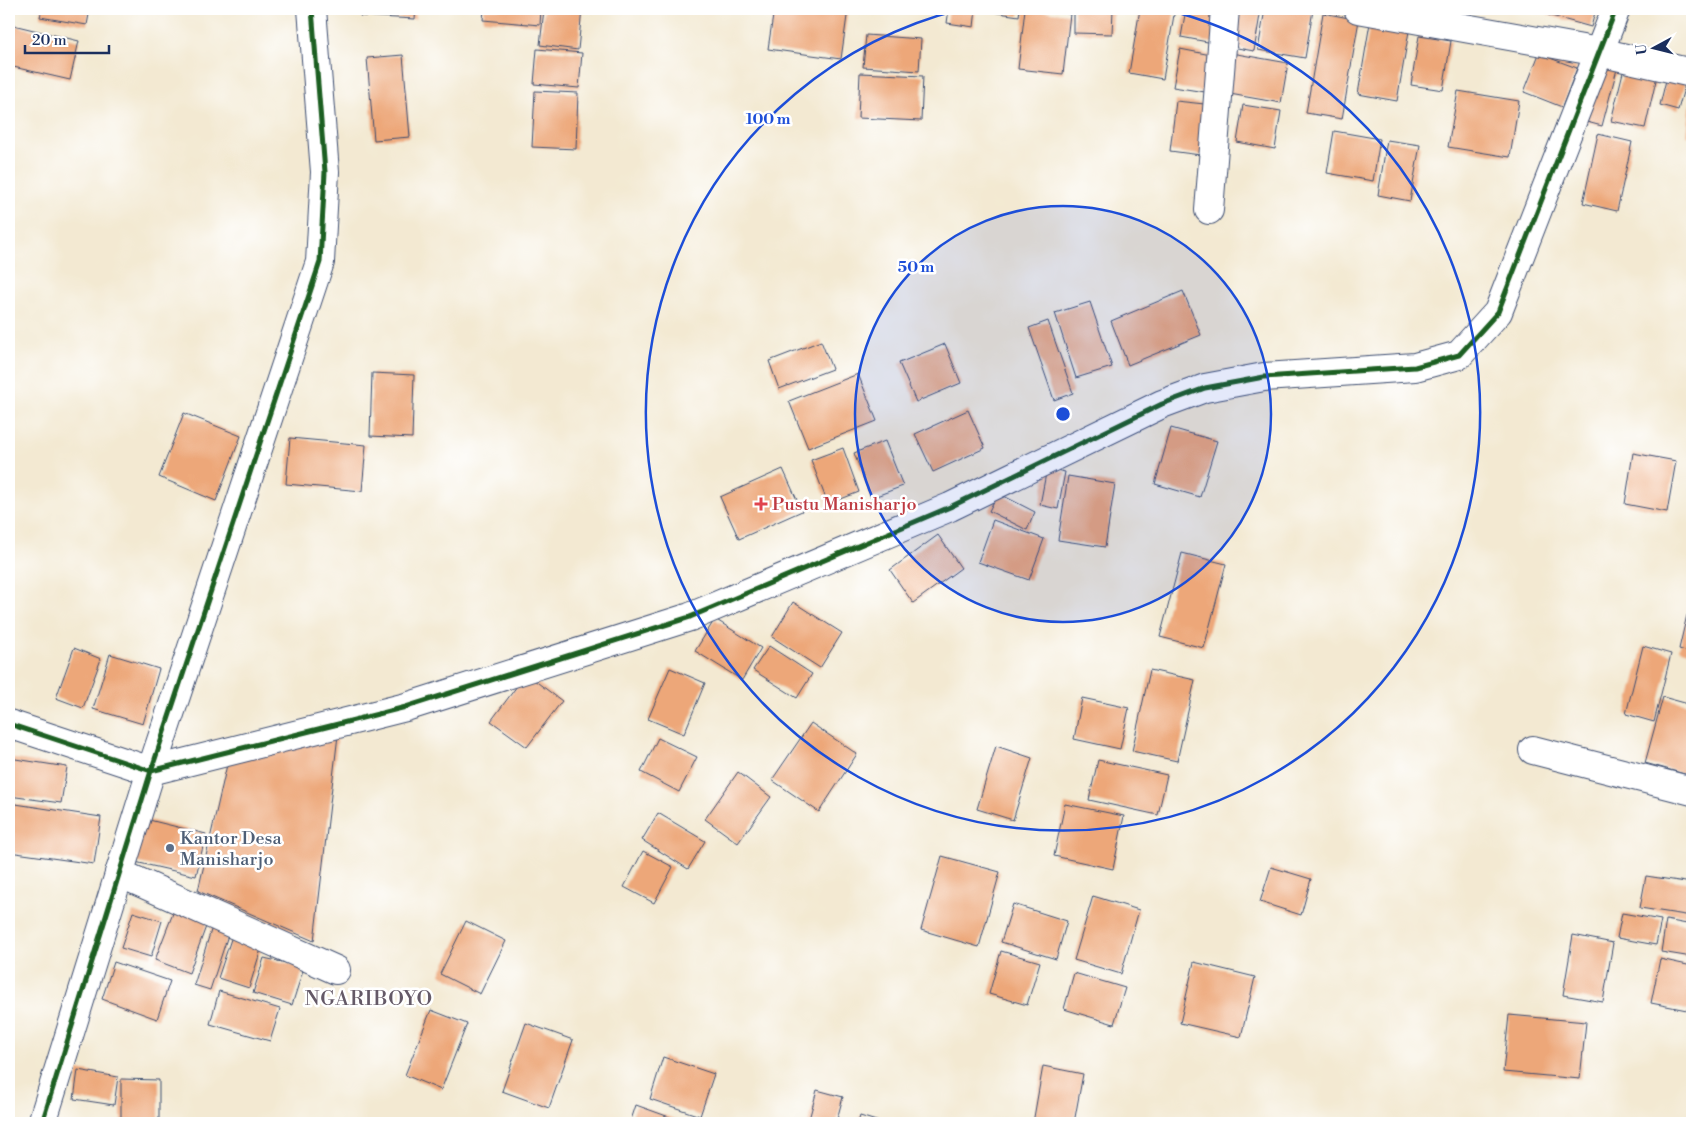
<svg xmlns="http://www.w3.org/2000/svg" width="1701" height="1132" viewBox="0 0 1701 1132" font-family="'Libre Bodoni',serif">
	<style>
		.building { fill: #eda779 }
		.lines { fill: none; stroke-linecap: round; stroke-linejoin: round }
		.minor-casing { stroke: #3b4b6f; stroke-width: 30 }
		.minor { stroke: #fff; stroke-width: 28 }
		.cycleway-casing { stroke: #fff; stroke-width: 8 }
		.cycleway { stroke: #1b5e20; stroke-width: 5 }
		.ring { fill: none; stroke: #1d4ed8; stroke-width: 2.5 }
		.health-dot { fill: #e0444e; stroke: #fff; stroke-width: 2 }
		.service-dot { fill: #5c6f8a; stroke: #fff; stroke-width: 2 }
		.labels { text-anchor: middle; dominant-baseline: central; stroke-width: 5; stroke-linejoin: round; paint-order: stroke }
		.health-label { font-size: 18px; fill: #be3a42; stroke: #fff; text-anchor: start }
		.service-label { font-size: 18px; fill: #4e5e75; stroke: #fff; text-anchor: start }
		.quarter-label { font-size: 20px; letter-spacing: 1px; fill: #645967; stroke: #fff }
		.centre { fill: #1d4ed8; stroke: #fff; stroke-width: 2.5 }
		.ring-label { font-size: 15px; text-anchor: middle; font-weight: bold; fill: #1d4ed8; stroke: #fff; stroke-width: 5; stroke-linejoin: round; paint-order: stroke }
	</style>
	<rect width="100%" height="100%" fill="#fff"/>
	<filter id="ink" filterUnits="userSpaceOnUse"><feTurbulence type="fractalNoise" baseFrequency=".02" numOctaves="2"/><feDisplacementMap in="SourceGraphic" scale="10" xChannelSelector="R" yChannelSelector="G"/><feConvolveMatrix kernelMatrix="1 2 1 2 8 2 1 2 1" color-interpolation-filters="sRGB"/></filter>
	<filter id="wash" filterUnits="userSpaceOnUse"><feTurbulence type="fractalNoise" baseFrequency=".0096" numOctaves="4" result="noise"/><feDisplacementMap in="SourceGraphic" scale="20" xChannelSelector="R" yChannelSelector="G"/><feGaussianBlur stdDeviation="1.12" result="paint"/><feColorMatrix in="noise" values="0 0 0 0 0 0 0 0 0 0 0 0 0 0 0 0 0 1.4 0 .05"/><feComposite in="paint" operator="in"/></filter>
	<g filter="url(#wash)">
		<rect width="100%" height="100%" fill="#f3e9d2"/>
		<g id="blocks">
			<!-- building -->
			<g class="building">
				<path d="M42,9H90L87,25L40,17Z"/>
				<path d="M360,9H416L415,19L360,16Z"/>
				<path d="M484,9H541L540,25L483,20Z"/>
				<path d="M544,9H582L578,50L540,45Z"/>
				<path d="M774,9H848L841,59L768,49Z"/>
				<path d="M949,9H976L974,27L947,23Z"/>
				<path d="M985,9H1020L1019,16L985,11Z"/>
				<path d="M1025,9L1070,14L1063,74L1018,69Z"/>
				<path d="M1074,9H1113L1112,34L1074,33Z"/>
				<path d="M1140,9H1175L1163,79L1129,73Z"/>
				<path d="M1186,9H1219L1213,43L1181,37Z"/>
				<path d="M1233,9H1261L1254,51L1226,46Z"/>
				<path d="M1265,9L1313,10L1305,58L1258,50Z"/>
				<path d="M1550,9H1596L1591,27L1548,15Z"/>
				<path d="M1323,13L1359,20L1342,119L1306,113Z"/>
				<path d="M1370,23L1409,31L1397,101L1358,94Z"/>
				<path d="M9,24L79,41L70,80L9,66Z"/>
				<path d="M866,35L921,39L919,71L863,67Z"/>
				<path d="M1419,36L1451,41L1443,90L1411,85Z"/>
				<path d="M537,49L582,53L579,88L534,84Z"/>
				<path d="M1180,49L1211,55L1205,92L1173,87Z"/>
				<path d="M1231,53L1288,63L1281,103L1224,93Z"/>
				<path d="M1539,54L1577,68L1562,107L1524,92Z"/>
				<path d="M403,55L410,137L374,140L367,58Z"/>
				<path d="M1598,64L1617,69L1602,126L1583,121Z"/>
				<path d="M1624,68L1657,76L1645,128L1611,121Z"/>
				<path d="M860,73L923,76L921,121L858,118Z"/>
				<path d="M1667,76L1686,81L1678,110L1660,105Z"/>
				<path d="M535,91L578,93L576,149L532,147Z"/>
				<path d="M1458,91L1519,101L1510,157L1448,147Z"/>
				<path d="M1176,101L1214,105L1208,156L1170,151Z"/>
				<path d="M1691,101H1692V137L1687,136Z"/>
				<path d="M1243,105L1281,111L1275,149L1237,142Z"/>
				<path d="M1334,131L1380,139L1373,181L1327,173Z"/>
				<path d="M1598,134L1632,142L1617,211L1583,203Z"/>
				<path d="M1387,140L1420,145L1410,201L1378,195Z"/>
				<path d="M1183,291L1201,335L1128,365L1111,321Z"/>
				<path d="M1090,302L1112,367L1076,378L1055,313Z"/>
				<path d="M1048,321L1073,393L1054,400L1029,328Z"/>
				<path d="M821,341L832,369L779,389L769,361Z"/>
				<path d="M945,344L961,383L916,402L899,363Z"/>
				<path d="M372,373L414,375L412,438L370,436Z"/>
				<path d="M858,374L877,421L808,448L789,401Z"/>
				<path d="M968,410L985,448L933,472L915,434Z"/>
				<path d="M184,413L241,436L216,501L159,477Z"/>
				<path d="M1171,428L1217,441L1200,497L1155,484Z"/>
				<path d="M290,438L366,445L362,491L286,484Z"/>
				<path d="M885,441L903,486L871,498L854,453Z"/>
				<path d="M843,448L859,492L828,504L811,460Z"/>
				<path d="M1633,453L1676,461L1667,512L1625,504Z"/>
				<path d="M1047,468L1065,472L1058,509L1040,505Z"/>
				<path d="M783,469L802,511L739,539L720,497Z"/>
				<path d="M1068,476L1115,484L1105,547L1058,540Z"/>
				<path d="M998,493L1035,512L1027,530L989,511Z"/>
				<path d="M993,520L1044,539L1029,580L978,562Z"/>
				<path d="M938,535L961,568L913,603L890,570Z"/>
				<path d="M1182,553L1226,564L1204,648L1160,637Z"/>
				<path d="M793,602L842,633L820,668L772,637Z"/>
				<path d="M1687,615L1692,617V653L1679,649Z"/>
				<path d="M715,619L761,648L742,680L695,651Z"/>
				<path d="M769,646L812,674L797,698L753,670Z"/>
				<path d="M1643,646L1671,654L1654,722L1626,714Z"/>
				<path d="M74,648L101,659L83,708L56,698Z"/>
				<path d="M110,654L159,669L143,724L93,709Z"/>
				<path d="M670,668L705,683L684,734L648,719Z"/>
				<path d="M1150,670L1195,680L1177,761L1132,751Z"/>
				<path d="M526,674L562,701L527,747L491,721Z"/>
				<path d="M1663,697L1692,705V776L1645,763Z"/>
				<path d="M1082,698L1129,708L1120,749L1074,739Z"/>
				<path d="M811,723L857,754L819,812L772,780Z"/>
				<path d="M338,735L314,941L198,891L229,756Z"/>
				<path d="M658,738L697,757L679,792L641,772Z"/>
				<path d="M996,746L1032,758L1013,820L977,809Z"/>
				<path d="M9,758L67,767L61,803L9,796Z"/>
				<path d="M1098,760L1167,775L1158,815L1089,800Z"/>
				<path d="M738,772L771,797L738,843L705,819Z"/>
				<path d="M9,803L101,817L94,864L9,852Z"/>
				<path d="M1065,804L1124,816L1113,869L1054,856Z"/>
				<path d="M658,813L705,841L688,869L642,840Z"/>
				<path d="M145,819L206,834L196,876L135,862Z"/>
				<path d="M643,851L673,867L654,903L624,887Z"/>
				<path d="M942,856L1000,872L979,947L921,930Z"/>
				<path d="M1271,867L1311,879L1301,915L1260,902Z"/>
				<path d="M1646,876L1692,883V916L1640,908Z"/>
				<path d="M1093,896L1139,910L1121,974L1074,960Z"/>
				<path d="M1013,904L1067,921L1056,959L1001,942Z"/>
				<path d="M175,908L208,921L189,973L155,960Z"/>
				<path d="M133,912L162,921L151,957L121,948Z"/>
				<path d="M1622,913L1661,920L1656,945L1617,938Z"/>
				<path d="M1666,920L1692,925V957L1661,952Z"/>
				<path d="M466,921L506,941L480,994L440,974Z"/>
				<path d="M212,927L229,932L210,990L194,985Z"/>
				<path d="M1573,935L1613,943L1603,1002L1563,995Z"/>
				<path d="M232,936L262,946L249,988L218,978Z"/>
				<path d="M1001,951L1040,962L1027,1005L989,994Z"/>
				<path d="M264,958L304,967L292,1005L253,993Z"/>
				<path d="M1660,959L1692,966V1011L1651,1003Z"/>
				<path d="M114,962L170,981L157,1019L102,999Z"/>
				<path d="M1194,962L1255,977L1241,1037L1180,1023Z"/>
				<path d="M1074,973L1125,988L1114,1024L1064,1009Z"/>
				<path d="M219,991L280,1009L270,1041L210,1024Z"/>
				<path d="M431,1010L467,1024L441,1090L405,1075Z"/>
				<path d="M1509,1015L1586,1022L1580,1079L1503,1072Z"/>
				<path d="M526,1023L573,1040L549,1108L502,1091Z"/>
				<path d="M663,1057L714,1074L700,1116L650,1099Z"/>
				<path d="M1043,1066L1083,1074L1074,1123H1033Z"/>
				<path d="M78,1070L118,1077L114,1105L74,1099Z"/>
				<path d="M121,1079L159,1080V1123H121Z"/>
				<path d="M817,1090L843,1097L836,1123H808Z"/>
				<path d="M636,1105L686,1123H630Z"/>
				<path d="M860,1116L883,1123H858Z"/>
			</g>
		</g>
	</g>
	<g filter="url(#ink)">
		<use href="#blocks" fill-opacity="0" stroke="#3b4b6f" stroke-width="1"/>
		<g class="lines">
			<!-- minor casing -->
			<g class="minor-casing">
				<g id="minor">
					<path d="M1358,9L1599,52L1692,73"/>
					<path d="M1209,210L1225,9"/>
					<path d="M9,724L151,771L320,262L325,172L312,9"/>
					<path d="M1533,750L1692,791"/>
					<path d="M119,873L336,970"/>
					<path d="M42,1123L151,771L406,707L690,617L950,507L1162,404L1205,388L1264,377L1415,367L1459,355L1498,312L1616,9"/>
				</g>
			</g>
			<!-- minor -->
			<use href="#minor" class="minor"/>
			<!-- cycleway casing -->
			<g class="cycleway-casing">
				<g id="cycleway">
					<path d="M9,724L151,771L320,262L325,172L312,9"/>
					<path d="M42,1123L151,771L406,707L690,617L950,507L1162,404L1205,388L1264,377L1415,367L1459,355L1498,312L1616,9"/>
				</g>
			</g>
			<!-- cycleway -->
			<use href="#cycleway" class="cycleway"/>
		</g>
	</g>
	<!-- distance rings -->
	<circle cx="1063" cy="414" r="208" fill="#1d4ed8" fill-opacity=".12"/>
	<g class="ring">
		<circle cx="1063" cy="414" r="208"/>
		<path d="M1164 9A417 417 0 1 1 962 9"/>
	</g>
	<!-- markers -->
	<path class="health-dot" d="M758.5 496.5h5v5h5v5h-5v5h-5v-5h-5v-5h5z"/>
	<circle class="service-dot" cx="170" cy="848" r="5"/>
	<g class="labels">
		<!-- health labels -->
		<g class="health-label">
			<text x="772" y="504">Pustu Manisharjo</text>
		</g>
		<!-- service labels -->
		<g class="service-label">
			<text x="180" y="838">Kantor Desa<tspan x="180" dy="21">Manisharjo</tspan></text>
		</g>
		<!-- quarter labels -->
		<g class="quarter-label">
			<text x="369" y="999">NGARIBOYO</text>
		</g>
	</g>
	<circle cx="1063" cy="414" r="8" class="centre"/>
	<g class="ring-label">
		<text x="768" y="124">100 m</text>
		<text x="916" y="272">50 m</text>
	</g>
	<!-- margin -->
	<rect width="1701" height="1132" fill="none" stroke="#fff" stroke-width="30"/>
	<!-- north arrow -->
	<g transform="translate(1654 48) rotate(263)" stroke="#ffffff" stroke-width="4" paint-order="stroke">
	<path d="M0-4L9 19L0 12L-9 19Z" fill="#1b2f5e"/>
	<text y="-8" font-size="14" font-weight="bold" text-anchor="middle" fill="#1b2f5e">U</text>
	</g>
	<!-- scale -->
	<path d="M25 45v8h84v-8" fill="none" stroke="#1b2f5e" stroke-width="2.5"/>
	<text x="32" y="45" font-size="15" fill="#1b2f5e" stroke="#ffffff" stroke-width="4" paint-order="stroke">20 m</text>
</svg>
